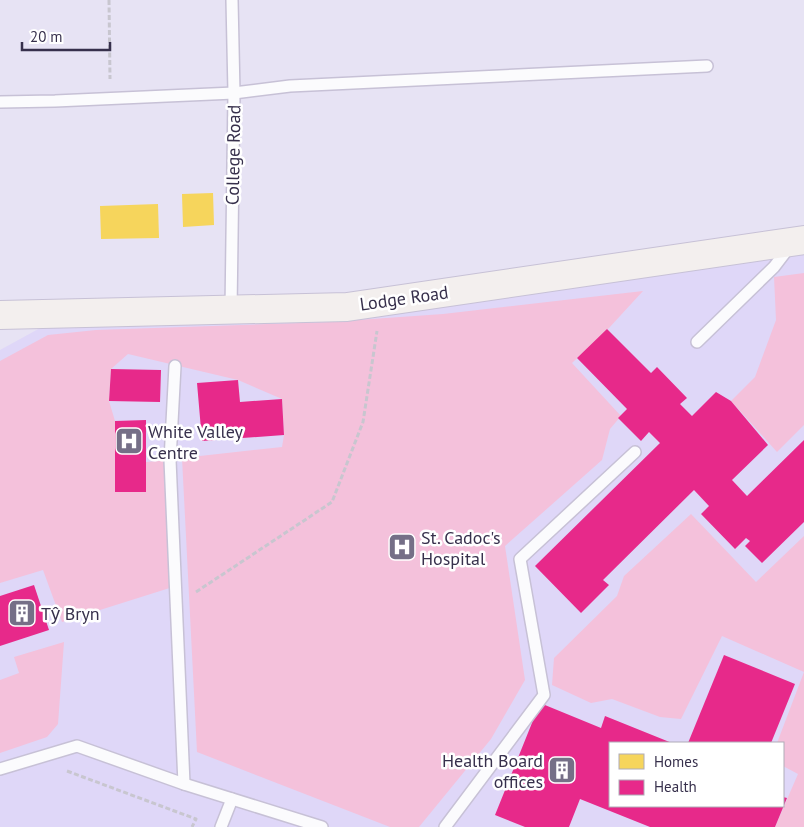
<svg xmlns="http://www.w3.org/2000/svg" width="804" height="827" viewBox="0 0 804 827" font-family="'PT Sans',sans-serif">
	<style>
		.built { fill: #dfd7f8; fill-rule: evenodd }
		.green { fill: #f4c1db }
		.homes { fill: #f6d55c }
		.health { fill: #e7298a }
		.lines { fill: none; stroke-linecap: round; stroke-linejoin: round }
		.lane-casing { stroke: #c7c1d6; stroke-width: 14 }
		.secondary-casing { stroke: #c7c1d6; stroke-width: 30 }
		.path { stroke: #c8c6cf; stroke-width: 3; stroke-dasharray: 5 2.5; stroke-linecap: butt }
		.lane { stroke: #fbfbfd; stroke-width: 11 }
		.secondary { stroke: #f3efee; stroke-width: 28 }
		.labels { text-anchor: middle; dominant-baseline: central; stroke-width: 5; stroke-linejoin: round; paint-order: stroke }
		.street-label { font-size: 18px; fill: #37304c; stroke: #fff }
		.poi-label { font-size: 18px; fill: #37304c; stroke: #fff; text-anchor: start }
	</style>
	<rect width="100%" height="100%" fill="#e7e3f4"/>
	<!-- built -->
	<path class="built" d="M804,240V827H0V350L42,327L231,310ZM610,743H783V806H610Z"/>
	<!-- green -->
	<g class="green">
		<path d="M804,273V425L777,452L731,401L755,377L776,320L774,277Z"/>
		<path d="M643,291L609,328L572,363L621,416L610,429L602,460L505,546L525,680L491,739L419,827H390L197,752L182,458L282,447L284,435L282,399L238,380L128,354L111,369L109,401L115,421V492H146V462L170,460L176,586L62,622L43,570L0,583V361L48,335L96,330L329,322L443,314Z"/>
		<path d="M691,514L756,582L804,536V827H775L798,774L783,766V743H777L804,672L722,636L681,719L660,717L612,699L591,703L552,685L554,658L617,596L624,576Z"/>
		<path d="M64,642L58,724L47,737L0,753V680L19,673L14,657Z"/>
	</g>
	<!-- homes -->
	<g class="homes">
		<path d="M213,193L214,225L183,227L182,194Z"/>
		<path d="M158,204L159,238L101,239L100,206Z"/>
	</g>
	<!-- health -->
	<g class="health">
		<path d="M607,329L651,373L657,367L687,398L680,404L692,416L716,392L731,401L768,445L732,480L747,496L804,440V522L762,563L745,546L750,541L746,538L735,549L701,514L709,506L694,490L603,580L609,585L581,613L535,566L660,443L649,432L641,441L618,418L627,409L577,358Z"/>
		<path d="M111,369L161,370L160,402L109,401Z"/>
		<path d="M238,380L240,402L282,399L284,435L202,441L197,383Z"/>
		<path d="M146,420V492H115V421Z"/>
		<path d="M34,585L49,630L0,646V596Z"/>
		<path d="M724,655L795,684L771,743H688Z"/>
		<path d="M540,703L601,728L605,716L672,743H610V806H783V797L787,798L775,827H650L580,799L569,827H525L495,815Z"/>
	</g>
	<g class="lines">
		<!-- lane casing -->
		<g class="lane-casing">
			<g id="lane">
				<path d="M0,102L55,101L234,93L290,86L707,66"/>
				<path d="M231,310L234,93L232,0"/>
				<path d="M697,342L774,267L790,246"/>
				<path d="M175,366L170,460L184,784"/>
				<path d="M0,769L77,746L184,784L322,827"/>
				<path d="M221,827L232,799"/>
				<path d="M445,827L544,695L520,559L635,452"/>
			</g>
		</g>
		<!-- secondary casing -->
		<g class="secondary-casing">
			<path id="secondary" d="M0,315L347,307L804,240"/>
		</g>
		<!-- path -->
		<g class="path">
			<path d="M109,0L110,79"/>
			<path d="M196,592L332,502L363,422L377,331"/>
			<path d="M67,771L196,819L192,827"/>
		</g>
		<!-- lane -->
		<use href="#lane" class="lane"/>
		<!-- secondary -->
		<use href="#secondary" class="secondary"/>
	</g>
	<!-- icons -->
	<defs>
		<g id="hospital-square" transform="scale(1.4375)"><rect x="-9" y="-9" width="18" height="18" rx="4" fill="#756f87" stroke="#fff"/><path d="M-5-5h3v3.5h4V-5h3V5h-3V1.5h-4V5h-3Z" fill="#fff"/></g>
		<g id="building-square" transform="scale(1.4375)"><rect x="-9" y="-9" width="18" height="18" rx="4" fill="#756f87" stroke="#fff"/><path d="M-4-6H4V6H1V3H-1V6H-4ZM-2.5-4.3h1.7v1.8h-1.7ZM.8-4.3h1.7v1.8H.8ZM-2.5-1h1.7V.8h-1.7ZM.8-1h1.7V.8H.8Z" fill="#fff"/></g>
	</defs>
	<g fill-rule="evenodd">
		<use href="#hospital-square" x="129" y="441"/>
		<use href="#hospital-square" x="402" y="547"/>
		<use href="#building-square" x="22" y="613"/>
		<use href="#building-square" x="562" y="770"/>
	</g>
	<g class="labels">
		<!-- street labels -->
		<g class="street-label">
			<text transform="translate(233 155) rotate(-89)">College Road</text>
			<text transform="translate(404 298) rotate(-8)">Lodge Road</text>
		</g>
		<!-- poi labels -->
		<g class="poi-label">
			<text x="148" y="431">White Valley<tspan x="148" dy="21">Centre</tspan></text>
			<text x="421" y="537">St. Cadoc's<tspan x="421" dy="21">Hospital</tspan></text>
			<text x="41" y="613">Tŷ Bryn</text>
			<text x="543" y="760" text-anchor="end">Health Board<tspan x="543" dy="21">offices</tspan></text>
		</g>
	</g>
	<!-- legend -->
	<rect x="609" y="742" width="175" height="65" fill="#ffffff" stroke="#afacb7"/>
	<rect x="619" y="754" width="25" height="15" fill="#f6d55c" stroke="#afacb7"/>
	<text x="654" y="767" font-size="15" fill="#37304c">Homes</text>
	<rect x="619" y="780" width="25" height="15" fill="#e7298a" stroke="#afacb7"/>
	<text x="654" y="792" font-size="15" fill="#37304c">Health</text>
	<!-- scale -->
	<path d="M22 42v8h88v-8" fill="none" stroke="#37304c" stroke-width="2.5"/>
	<text x="30" y="42" font-size="15" fill="#37304c" stroke="#ffffff" stroke-width="4" paint-order="stroke">20 m</text>
</svg>
